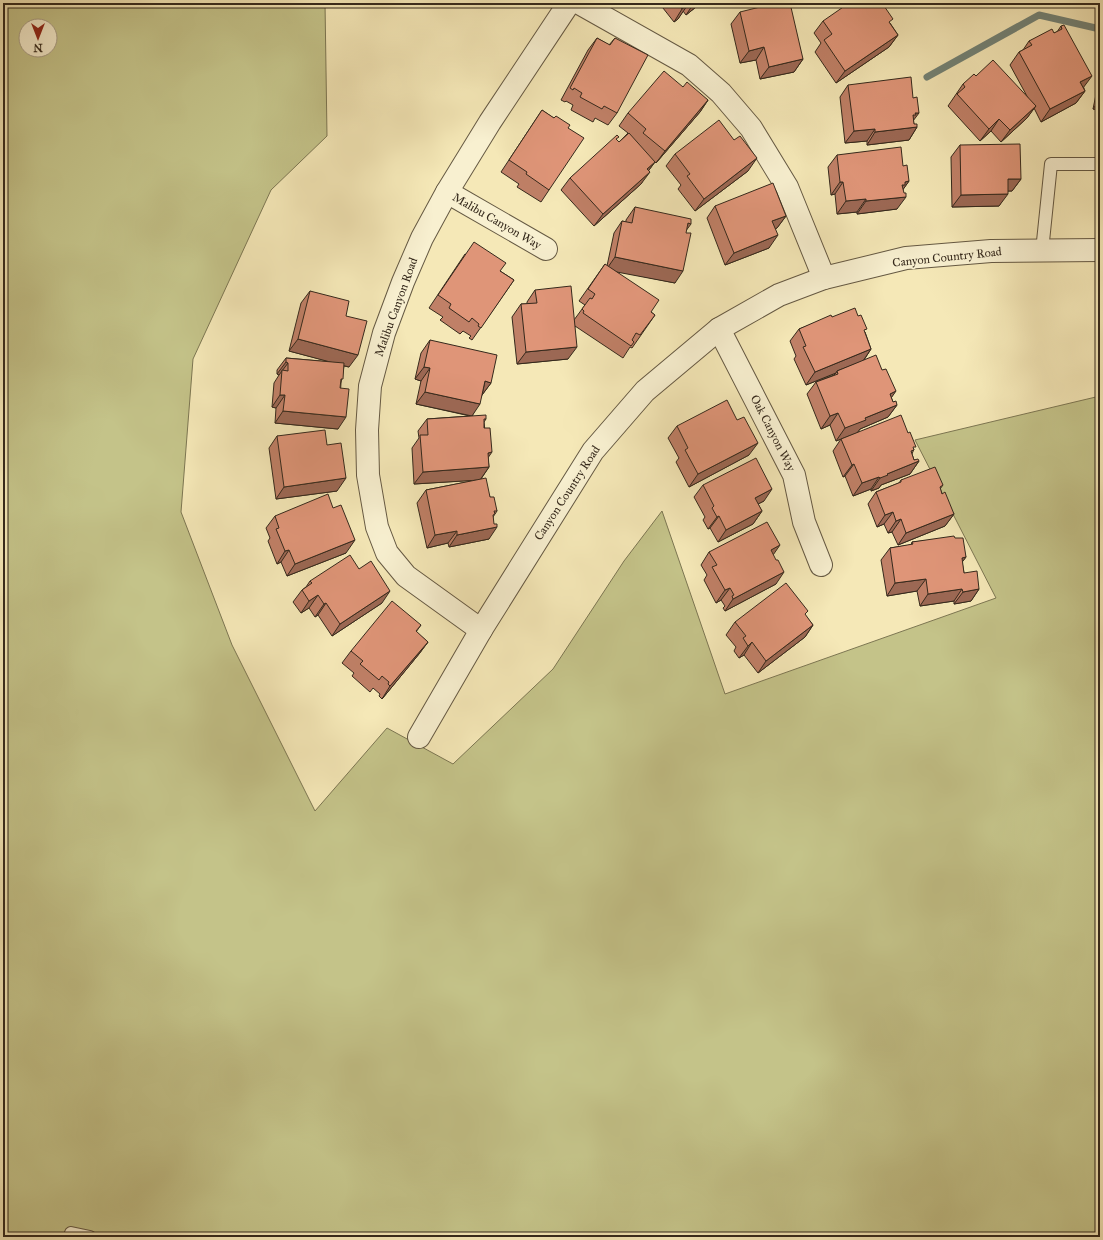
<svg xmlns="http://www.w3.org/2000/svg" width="1103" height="1240" viewBox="0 0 1103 1240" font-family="'IM FELL Great Primer',serif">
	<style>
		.green { fill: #c4c389; stroke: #7c7652; fill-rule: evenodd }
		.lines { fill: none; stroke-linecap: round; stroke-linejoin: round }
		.stream { stroke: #738377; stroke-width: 7 }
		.service-casing { stroke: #655943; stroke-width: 14 }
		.minor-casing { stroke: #655943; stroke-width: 24 }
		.service { stroke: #f8f0d0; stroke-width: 12 }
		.minor { stroke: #f8f0d0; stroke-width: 22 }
		.wall { fill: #c08067; stroke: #35291c }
		.shaded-wall { fill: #9c6854; stroke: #35291c }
		.building { fill: #df9578; stroke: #35291c }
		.labels { text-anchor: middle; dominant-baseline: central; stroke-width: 3.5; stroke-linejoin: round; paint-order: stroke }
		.street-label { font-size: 12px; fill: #35291c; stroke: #f8f0d0 }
	</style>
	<rect width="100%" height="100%" fill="#f5e8b7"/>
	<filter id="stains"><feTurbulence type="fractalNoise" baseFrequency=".005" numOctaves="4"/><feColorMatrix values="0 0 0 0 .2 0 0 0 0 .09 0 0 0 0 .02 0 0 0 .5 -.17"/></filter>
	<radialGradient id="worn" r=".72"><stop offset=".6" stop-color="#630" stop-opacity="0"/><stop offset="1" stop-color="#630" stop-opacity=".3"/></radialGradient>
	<!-- green -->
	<path class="green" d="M3,3H325L327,136L271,190L193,359L181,512L232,645L315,811L387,728L453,764L553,669L624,561L662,511L725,694L996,598L915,440L1100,396V1237H3ZM26,26H50V50H26Z"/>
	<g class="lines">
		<!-- stream -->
		<path class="stream" d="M927,77L1039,15L1100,29"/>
		<!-- service casing -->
		<g class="service-casing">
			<g id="service">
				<path d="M1042,251L1051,164H1100"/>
				<path d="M70,1237L71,1233L90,1237"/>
			</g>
		</g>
		<!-- minor casing -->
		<g class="minor-casing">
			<g id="minor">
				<path d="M579,3L689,65L721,93L751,128L787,187L824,278"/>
				<path d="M447,192L546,249"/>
				<path d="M719,329L794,475L804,522L821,565"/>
				<path d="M481,630L406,576L387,553L377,527L368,475L367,430L370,386L384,333L403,282L422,238L447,192L490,122L569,3"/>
				<path d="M419,737L481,630L593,451L645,391L719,329L779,295L824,278L906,258L991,251L1100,250"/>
			</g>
		</g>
		<!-- service -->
		<use href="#service" class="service"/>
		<!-- minor -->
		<use href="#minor" class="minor"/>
	</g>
	<!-- wall -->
	<g class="wall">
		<path d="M659,3H701L686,15L683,11L678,19L674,22Z"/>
		<path d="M740,12L803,59L794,72L760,79L756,60L740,63L731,24Z"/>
		<path d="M823,21L890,23L898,35L889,47L836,83L815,52L821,43L814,33Z"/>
		<path d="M1061,26L1085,91L1076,103L1041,122L1034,108L1027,118L1001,142L991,131L980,141L948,106L963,84L976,76L1028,98L1010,65L1019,52L1023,50L1029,41L1054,33L1057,32Z"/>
		<path d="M597,38L609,45L615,38L617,113L608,125L595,118L593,122L571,110L573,105L566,101L565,102L561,100L588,50Z"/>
		<path d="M1100,75V110L1093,109Z"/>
		<path d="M848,85L913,120L914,124L917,127L909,140L867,145V141L845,143L840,97Z"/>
		<path d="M683,87L708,100L700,112L656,163L655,162L649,170L641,184L594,226L561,190L570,178L617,140L619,142L628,133L619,126L628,113Z"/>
		<path d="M542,110L568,128L549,190L541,202L517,187L519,184L501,172Z"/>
		<path d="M734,140L748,171L695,211L678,189L681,185L666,166L675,154Z"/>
		<path d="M960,145L1021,179L1012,191H1008L999,206L952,207L951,157Z"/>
		<path d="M837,155L909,181L903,189L897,209L857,214V212L837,214L835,194L831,195L828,167Z"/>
		<path d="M715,206L786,216L777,228L775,229L769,248L725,265L707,218Z"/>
		<path d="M635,207L686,230L675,283L616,271L651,312L655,315L632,348L630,347L623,358L575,326L568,359L517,364L512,317L521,304H527V302L535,290L574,320L585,305L579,301L605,264L607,266L614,233L622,221L626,222V220Z"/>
		<path d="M465,254L500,271L514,280L472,340L469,338L471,336L463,331L460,334L440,320L443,317L429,308Z"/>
		<path d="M310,291L346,316L349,367L344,366L341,383L338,429L275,423L276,408L272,407L274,383L279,375L277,374V370L286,358L331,362L289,351L301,303Z"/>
		<path d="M832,317L865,332L871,349L864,360L891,397L893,402L897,405L888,417L860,429L857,433L914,449L912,454L914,460L919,461L910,474L881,485L879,488L871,491V489L853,496L845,476L843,477L833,451L841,439L836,441L830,425L821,429L807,394L816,382L834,375L836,373L806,385L794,359L796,356L790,341L799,329Z"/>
		<path d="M430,340L491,383L482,395L472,416L486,419L484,422L489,467L481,479L497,511L493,517L489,539L449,547L448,543L427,548L417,503L426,490L477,480L414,484L412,448L419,438L418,431L427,419L470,416L416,404L421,381L415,379L421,353Z"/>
		<path d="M677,426L749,455L689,487L676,462L679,458L668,438Z"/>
		<path d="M277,436L327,445L337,491L276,499L269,448Z"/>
		<path d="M901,480L943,485L940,489L942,494L954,514L945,526L898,545L892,532L888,533L884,524L877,527L868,504L876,492L899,483Z"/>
		<path d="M703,485L764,501L758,504L762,511L753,524L718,542L710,528L708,529L703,520L705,517L694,497Z"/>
		<path d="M275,516L346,553L287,576L281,562L277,564L268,541L270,538L266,528Z"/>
		<path d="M955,538L966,557L962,562L964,573L979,589L971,601L954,604V601L920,606L917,591L887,596L881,560L890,548L911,545L912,542Z"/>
		<path d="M709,552L773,555L776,584L725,611L723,608L725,606L721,600L716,603L704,580L707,575L701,565Z"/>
		<path d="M310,581L382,603L332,636L318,615L315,617L309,608L301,613L293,602L302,590L306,587Z"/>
		<path d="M805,615L813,625L805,637L758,673L744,655L739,658L734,651L736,647L726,635L735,622Z"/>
		<path d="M421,625L416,632L428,642L419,654L382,699L379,696L380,694L373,688L370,692L352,676L354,673L342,663L351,651Z"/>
	</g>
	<!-- shaded-wall -->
	<g class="shaded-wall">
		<path d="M686,3H689L678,19L674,22L682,9L685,4Z"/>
		<path d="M694,3H701L686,15Z"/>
		<path d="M898,35L889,47L836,83L845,71Z"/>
		<path d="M764,47L756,60L740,63L749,51Z"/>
		<path d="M803,59L794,72L760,79L769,67Z"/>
		<path d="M1092,76L1083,88L1080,82Z"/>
		<path d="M1085,91L1076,103L1041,122L1050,109Z"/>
		<path d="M1100,99V110L1093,109Z"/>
		<path d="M708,100L700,112L656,163L665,151Z"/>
		<path d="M1036,106L1027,118L1001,142L1010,130Z"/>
		<path d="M915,113H919L910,125L913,115Z"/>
		<path d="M999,119L991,131L980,141L989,129Z"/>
		<path d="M917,127L909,140L867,145L875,132Z"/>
		<path d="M875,129L867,141L845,143L854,131Z"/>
		<path d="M757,158L748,171L695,211L704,199Z"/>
		<path d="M655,162L646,174L647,169Z"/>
		<path d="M650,172L641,184L594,226L603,214Z"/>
		<path d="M1008,179H1021L1012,191H999Z"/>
		<path d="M909,181L900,194H898L905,182Z"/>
		<path d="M840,182H843L835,194L831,195Z"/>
		<path d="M1008,194L999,206L952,207L961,195Z"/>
		<path d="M906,197L897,209L857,214L866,201Z"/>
		<path d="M866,199L857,212L837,214L846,201Z"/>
		<path d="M786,216L777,228L764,233L772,221Z"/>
		<path d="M688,223L691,224L682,236Z"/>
		<path d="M778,235L769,248L725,265L734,253Z"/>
		<path d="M615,257L683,271L675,283L606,270Z"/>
		<path d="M298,339L358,355L349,367L289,351Z"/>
		<path d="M577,347L568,359L517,364L526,352Z"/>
		<path d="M871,349L863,361L837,371L836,373L806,385L815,372Z"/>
		<path d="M286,362L288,363L279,375L277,374Z"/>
		<path d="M424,367L430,368L421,381L415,379Z"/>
		<path d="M485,381L491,383L482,395Z"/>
		<path d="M896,391L887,404L890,394Z"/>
		<path d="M425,392L480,404L472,416L416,404Z"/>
		<path d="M280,395H285L276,408L272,407Z"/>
		<path d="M897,405L888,417L860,429L857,433L836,441L845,428L865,418Z"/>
		<path d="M283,411L346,417L338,429L275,423Z"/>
		<path d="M838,413L830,425L821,429L830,416Z"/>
		<path d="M758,443L749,455L689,487L698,474Z"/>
		<path d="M492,452L483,465L488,453Z"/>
		<path d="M919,461L910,474L881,485L879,488L871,491L880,478L887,474Z"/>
		<path d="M854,464L845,476L843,477L852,465Z"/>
		<path d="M489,467L480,480L414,484L423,472Z"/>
		<path d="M879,477L871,489L853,496L862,483Z"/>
		<path d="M346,478L337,491L276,499L284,487Z"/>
		<path d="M772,489L764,501L746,510L755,498Z"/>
		<path d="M762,511L753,524L718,542L726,530Z"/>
		<path d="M893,512L884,524L877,527L885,515Z"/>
		<path d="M954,514L945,526L898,545L906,533Z"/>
		<path d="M719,516L710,528L708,529L717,517Z"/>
		<path d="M901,519L892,532L888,533L896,521Z"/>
		<path d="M497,527L489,539L449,547L457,535Z"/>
		<path d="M457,531L448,543L427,548L435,535Z"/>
		<path d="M355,540L346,553L287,576L295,564Z"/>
		<path d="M780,545L771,558V550Z"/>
		<path d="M289,550L281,562L277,564L285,551Z"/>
		<path d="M966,557L957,569L962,558Z"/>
		<path d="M784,572L776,584L725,611L733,599Z"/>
		<path d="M926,579L917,591L887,596L895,583Z"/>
		<path d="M730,588L721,600L716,603L725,590Z"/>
		<path d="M962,589L954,601L920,606L928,594Z"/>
		<path d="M979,589L971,601L954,604L963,592Z"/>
		<path d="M390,591L382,603L332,636L340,624Z"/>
		<path d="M318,595L309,608L301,613L309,601Z"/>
		<path d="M326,603L318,615L315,617L324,604Z"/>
		<path d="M813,625L805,637L758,673L766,661Z"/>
		<path d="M428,642L419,654L382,699L390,686Z"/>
		<path d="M752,642L744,655L739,658L748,646Z"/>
	</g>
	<!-- building -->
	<g class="building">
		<path d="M678,3H686L685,4L686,6L682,9Z"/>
		<path d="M776,3H790L803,59L769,67L764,47L749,51L740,12Z"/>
		<path d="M849,3H882L893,19L889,22L898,35L845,71L824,40L832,34L823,21Z"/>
		<path d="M1064,25L1092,76L1080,82L1085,91L1050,109L1019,52L1032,45L1029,41L1052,29L1054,33L1062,29L1061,26Z"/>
		<path d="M597,38L610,45L615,38L648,55L617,113L604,106L602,109L580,97L582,93L574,88L573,90L570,88Z"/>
		<path d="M993,60L1036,106L1010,130L999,119L989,129L957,94L965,87L963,84L974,74L976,76Z"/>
		<path d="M664,71L683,87L687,82L708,100L665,151L643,133L646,129L628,113Z"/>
		<path d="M911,77L913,98L917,97L919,113H915L916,115H913L914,124H917V127L875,132V129L854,131L848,85Z"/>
		<path d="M542,110L554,118L556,116L570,125L568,128L584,138L549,190L526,174L527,172L509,160Z"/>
		<path d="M719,120L734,140L740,136L757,158L704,199L687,176L690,174L675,154Z"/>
		<path d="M629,133L655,162L647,169L650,172L603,214L570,178L617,135L619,137L616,139L619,142Z"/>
		<path d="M1020,144L1021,179H1008V194L961,195L960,145Z"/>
		<path d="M901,147L903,166L907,165L909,181L905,182V185H902L904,193H906V197L866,201V199L846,201L843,182H840L837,155Z"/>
		<path d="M773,183L786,216L772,221L778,235L734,253L715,206Z"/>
		<path d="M635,207L691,219V224L688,223L686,233H691L683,271L615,257L622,221L632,223Z"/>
		<path d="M474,242L506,263L500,271L514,280L481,328L478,326L479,324L472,318L469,322L449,308L451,304L438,295Z"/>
		<path d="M605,264L659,300L651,312L655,315L640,335L636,333L632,340L634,342L631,346L583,313L584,311L582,309L590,298L592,299L595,294L588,289Z"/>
		<path d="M571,286L577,347L526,352L521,304L537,303L535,290Z"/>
		<path d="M310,291L349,301L346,316L367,321L358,355L298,339Z"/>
		<path d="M855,308L858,316L861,315L867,329L864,330L871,349L815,372L803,347L806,346L799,329L831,315L832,317Z"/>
		<path d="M430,340L497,355L491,383L485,381L480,404L425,392L430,368L424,367Z"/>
		<path d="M876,355L882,370L886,369L896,391L890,394L893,402L896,401L897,405L865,418L866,420L845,428L838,413L830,416L816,382L838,374L837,371Z"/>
		<path d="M286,358L344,363L343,379H341L340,388L349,389L346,417L283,411L285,395H280L282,370L288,371V363L286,362Z"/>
		<path d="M727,400L737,420L744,417L758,443L698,474L685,450L688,448L677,426Z"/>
		<path d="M486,415V419H484V428H490L492,452L488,453L489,467L423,472L420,435H428L427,419Z"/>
		<path d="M901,415L908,433L910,432L916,447H913L914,450L911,451L914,460L918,459L919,461L887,474L888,475L880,478L879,477L862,483L854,464L852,465L841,439Z"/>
		<path d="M325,430L327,445L341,443L346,478L284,487L277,436Z"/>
		<path d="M756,458L772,489L755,498L762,511L726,530L719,516L717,517L712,508L714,506L703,485Z"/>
		<path d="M935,467L943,485L940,487L942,494L945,492L954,514L906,533L901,519L896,521L893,512L885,515L876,492L901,482V480Z"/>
		<path d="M486,478L490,497H494L497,511H494L495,514L493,515L494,524H497V527L457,535V531L435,535L426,490Z"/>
		<path d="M328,494L333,508L341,505L355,540L295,564L289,550L285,551L276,529L279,528L275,516Z"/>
		<path d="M767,522L780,545L771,550L776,560H778L784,572L733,599L732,596L734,595L730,588L725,590L712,567L717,565L709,552Z"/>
		<path d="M954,536L955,538H963L966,557L962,558L964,573L977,571L979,589L963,592L962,589L928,594L926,579L895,583L890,548L913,544L912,542Z"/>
		<path d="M350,555L359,569L371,561L390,591L340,624L326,603L324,604L318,595L309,601L302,590L312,583L310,581Z"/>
		<path d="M786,583L808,611L805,614L813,625L766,661L752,642L748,646L743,638L746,636L735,622Z"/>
		<path d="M392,601L421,625L416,631L428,642L390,686L388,684L389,682L382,676L379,680L360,664L363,661L351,651Z"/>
	</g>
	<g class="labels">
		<!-- street labels -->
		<g class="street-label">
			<text transform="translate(497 221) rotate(30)">Malibu Canyon Way</text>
			<text transform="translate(947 257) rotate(-6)">Canyon Country Road</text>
			<text transform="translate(396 307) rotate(-70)">Malibu Canyon Road</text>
			<text transform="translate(773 433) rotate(63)">Oak Canyon Way</text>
			<text transform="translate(567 493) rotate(-57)">Canyon Country Road</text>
		</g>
	</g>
	<!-- margin -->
	<rect width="1103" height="1240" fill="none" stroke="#f5e8b7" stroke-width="16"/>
	<rect x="4" y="4" width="1095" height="1232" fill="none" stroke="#35291c" stroke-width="2"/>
	<rect x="8" y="8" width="1087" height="1224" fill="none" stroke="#35291c"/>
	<!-- north arrow -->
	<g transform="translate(38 38) rotate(180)"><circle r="19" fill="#f8f0d0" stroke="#aaa088"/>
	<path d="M0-3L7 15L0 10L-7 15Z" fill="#8f2418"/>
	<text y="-6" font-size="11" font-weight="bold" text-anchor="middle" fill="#35291c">N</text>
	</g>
	<rect width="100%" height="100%" filter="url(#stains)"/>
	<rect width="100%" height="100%" fill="url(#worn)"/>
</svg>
